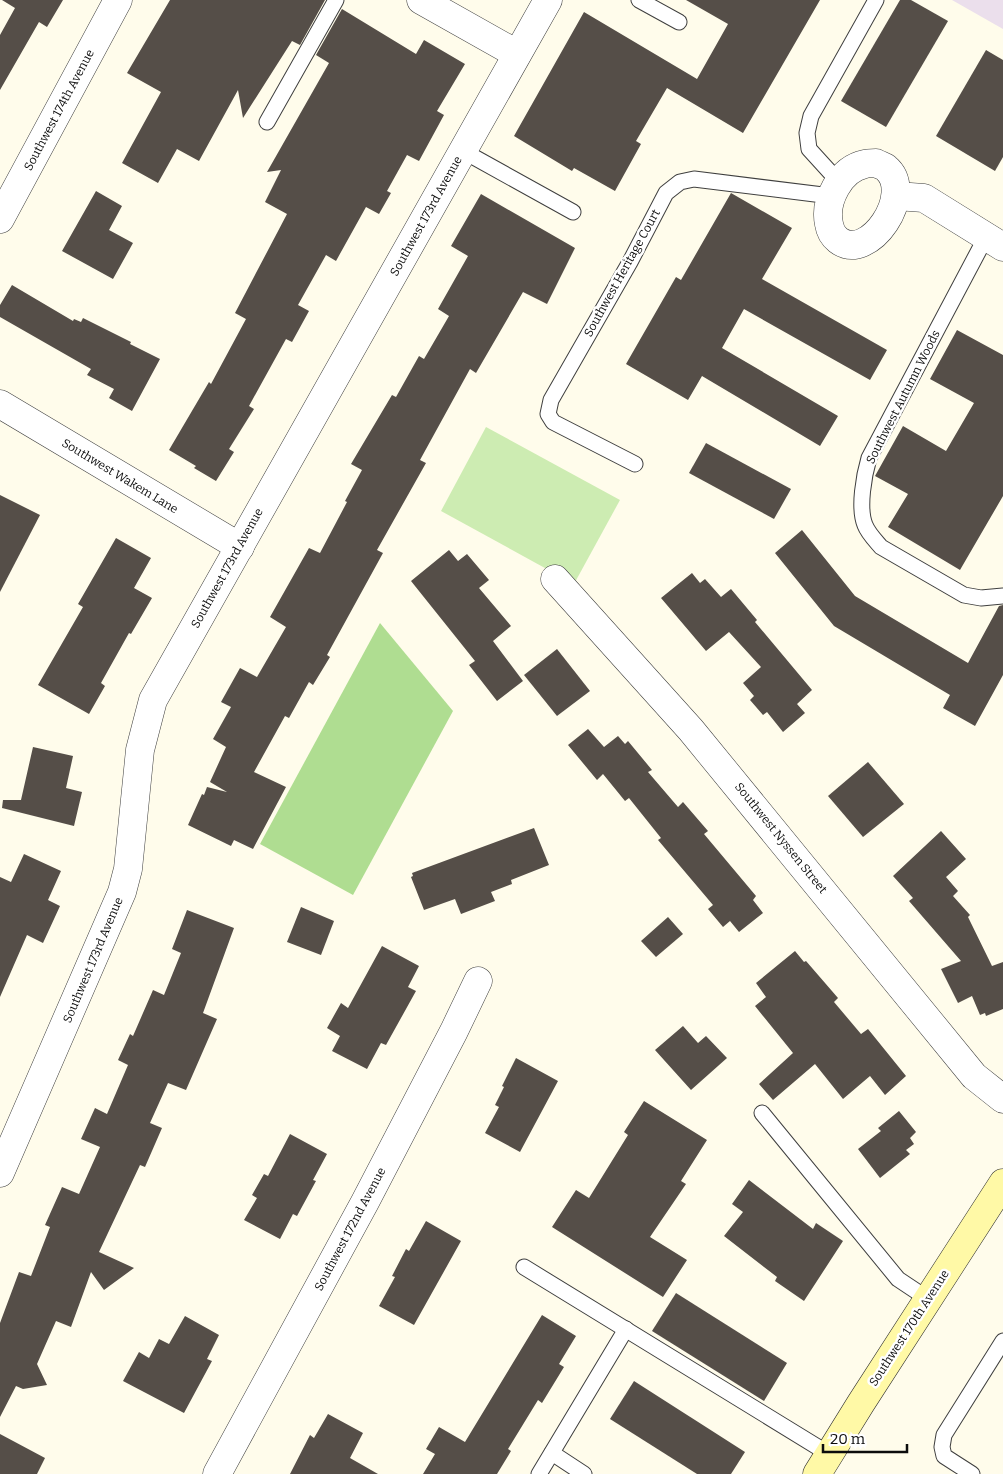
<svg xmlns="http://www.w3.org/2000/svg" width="1003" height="1474" viewBox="0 0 1003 1474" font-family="Bitter,serif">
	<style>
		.industrial { fill: #ebdfec }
		.green { fill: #cdecb2 }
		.forest { fill: #afdd91 }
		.building { fill: #554e48 }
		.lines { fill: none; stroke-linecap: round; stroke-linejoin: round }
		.service-casing { stroke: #3f3f3f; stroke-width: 17 }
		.minor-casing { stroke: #3f3f3f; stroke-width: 29 }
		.secondary-casing { stroke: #2e2e2e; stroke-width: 29 }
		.service { stroke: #fff; stroke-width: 15 }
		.minor { stroke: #fff; stroke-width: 28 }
		.secondary { stroke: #fff9a6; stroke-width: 28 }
		.labels { text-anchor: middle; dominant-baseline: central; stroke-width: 5; stroke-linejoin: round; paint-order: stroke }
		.street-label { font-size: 12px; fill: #0c0c0c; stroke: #fff }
	</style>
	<rect width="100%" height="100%" fill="#fffceb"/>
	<!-- industrial -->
	<path class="industrial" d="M952,0H1003V29Z"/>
	<!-- green -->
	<path class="green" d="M486,427L620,500L574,584L441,511Z"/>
	<!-- forest -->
	<path class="forest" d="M380,623L453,711L353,895L260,844Z"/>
	<!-- building -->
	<g class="building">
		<path d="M2,0H63L47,27L39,22L0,90V35L15,8Z"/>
		<path d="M170,0H325L300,45L292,41L243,118L238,90L199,161L177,149L158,183L122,163L161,92L127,73Z"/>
		<path d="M686,0H820L743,133L667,88L636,141L641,144L615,191L574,168L572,171L514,136L584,12L697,79L728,24Z"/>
		<path d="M900,0H911L948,21L886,127L841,101Z"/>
		<path d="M342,9L416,54L424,40L465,64L437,111L444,115L419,161L407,155L387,191L391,193L379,214L366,207L336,261L326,255L298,305L309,311L292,342L286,339L249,406L254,409L229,449L234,452L216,481L194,468L196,466L169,450L209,382L211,384L246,319L235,313L287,214L265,202L281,170L267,172L329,63L316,55Z"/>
		<path d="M986,50L1003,60V157L995,171L936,136Z"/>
		<path d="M96,191L122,206L109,230L133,243L113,279L62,251Z"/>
		<path d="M731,193L792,228L762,279L887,350L870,380L744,309L722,348L838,416L820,446L702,376L688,400L626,364L676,277L681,280Z"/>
		<path d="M481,194L575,248L547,304L523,292L476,373L470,369L420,460L426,463L377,550L383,553L327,655L330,657L313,685L309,682L289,718L285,716L254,772L286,787L253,849L234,840L231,846L188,825L202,794L204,795L207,787L227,792L210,782L226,747L213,739L231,707L221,702L240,668L257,677L286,627L270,617L309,548L320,553L347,502L345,501L362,470L351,464L392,395L396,397L419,356L424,359L449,316L438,309L468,256L451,246Z"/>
		<path d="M12,285L73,321L74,319L81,322L83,318L131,342L130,344L160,359L132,411L109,398L114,389L87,375L91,369L0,317V305Z"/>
		<path d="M957,330L1003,355V496L960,570L888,527L908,494L875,476L903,426L946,451L974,403L930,379Z"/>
		<path d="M706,443L791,489L774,519L689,473Z"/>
		<path d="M0,495L40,515L0,592Z"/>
		<path d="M802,530L855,596L968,663L999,606L1003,605V675L975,726L943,708L950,695L834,626L775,553Z"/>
		<path d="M116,538L151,558L134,588L152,598L131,634L129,633L101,683L105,686L89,714L38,685L83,607L78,604Z"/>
		<path d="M449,550L458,561L467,554L489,580L479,588L511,626L493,641L523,681L497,701L469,665L475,661L411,581Z"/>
		<path d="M692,573L700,583L705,579L721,597L731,589L757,620L755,622L812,690L797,704L805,713L783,732L767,712L763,715L750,700L754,696L743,683L761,667L729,632L706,651L661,598Z"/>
		<path d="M557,649L590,691L557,716L524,675Z"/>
		<path d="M588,729L604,747L618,736L625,744L628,741L652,770L648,772L678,807L683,802L708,831L704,834L756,896L753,900L763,913L739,932L730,921L723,927L708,909L713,905L658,840L661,838L629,798L625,801L603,774L597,780L568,745Z"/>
		<path d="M33,747L73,756L66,788L82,792L74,826L2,808L3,800H21Z"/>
		<path d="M868,762L904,804L863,837L828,796Z"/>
		<path d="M534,828L549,865L511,880L512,884L491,892L495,901L461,914L455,899L424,910L411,877L413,876L412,873Z"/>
		<path d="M941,831L966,859L946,877L958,891L953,896L970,915L968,917L992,966L1003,962V1009L986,1016L985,1013L980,1015L972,996L958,1003L941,969L961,961L909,901L913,898L893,876Z"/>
		<path d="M24,854L61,871L48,900L60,906L43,943L27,935L0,997V877L11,882Z"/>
		<path d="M301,907L334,921L321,955L287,942Z"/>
		<path d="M187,910L234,928L203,1013L217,1019L186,1090L168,1083L150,1123L162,1128L145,1167L140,1165L99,1252L134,1268L104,1290L91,1272L71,1327L56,1321L37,1364L47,1385L23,1389L16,1386L0,1417V1323L19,1272L31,1276L50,1227L45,1225L62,1187L79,1194L100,1147L81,1139L95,1108L107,1114L128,1065L118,1060L130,1034L133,1036L153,990L164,995L181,953L172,949Z"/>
		<path d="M668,917L683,934L656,957L641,941Z"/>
		<path d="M382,946L419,966L408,987L416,991L386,1045L381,1043L367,1069L332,1051L340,1036L327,1028L341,1003L348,1008Z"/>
		<path d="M795,951L804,962L806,961L838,998L834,1002L861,1034L868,1029L906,1076L885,1095L870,1076L843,1099L815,1064L773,1100L759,1084L793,1053L755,1006L766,997L756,983Z"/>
		<path d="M683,1026L698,1043L706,1036L727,1058L691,1090L655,1050Z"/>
		<path d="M516,1058L558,1081L520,1152L485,1133L499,1107L495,1105L504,1087L502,1086Z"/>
		<path d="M644,1101L707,1140L681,1181L686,1184L650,1237L687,1260L663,1297L552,1227L576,1190L589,1198L628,1135L624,1132Z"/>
		<path d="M899,1111L916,1132L910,1138L914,1144L906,1150L910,1154L880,1178L858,1149L881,1131L878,1128Z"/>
		<path d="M290,1134L327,1154L313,1180L316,1181L297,1216L293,1214L280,1239L244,1220L257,1198L252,1195L264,1174L268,1176Z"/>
		<path d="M749,1180L813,1229L816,1223L843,1241L804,1301L775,1281L777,1277L724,1236L743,1212L732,1204Z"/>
		<path d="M426,1221L461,1241L414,1325L379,1306L395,1277L392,1276L406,1249L409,1251Z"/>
		<path d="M676,1293L787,1363L764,1401L652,1331Z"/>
		<path d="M542,1315L576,1336L559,1364L564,1367L542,1403L538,1400L508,1449L511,1451L497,1474H423L435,1454L426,1449L439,1427L465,1442Z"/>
		<path d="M185,1316L219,1335L207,1359L212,1361L184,1413L123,1381L139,1352L149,1358L159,1339L169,1344Z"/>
		<path d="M634,1381L745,1452L731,1474H697L610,1419Z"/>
		<path d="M328,1414L363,1433L350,1458L378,1474H290L310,1435L314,1438Z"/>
		<path d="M0,1434L45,1458L37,1474H0Z"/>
	</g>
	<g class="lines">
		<!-- service casing -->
		<g class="service-casing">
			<g id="service">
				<path d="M639,0L679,22"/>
				<path d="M267,122L336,0"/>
				<path d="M463,151L573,212"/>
				<path d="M839,182L809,149L807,133L811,116L876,0"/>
				<path d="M986,237L869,458C864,475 858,508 865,525C868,533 875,540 881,547L964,595L981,598L1003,596"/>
				<path d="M635,464L553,422L548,414L551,400L630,262L666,193L680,182L694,179L831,196"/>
				<path d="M762,1113L898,1279L928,1299"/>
				<path d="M524,1267L829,1454"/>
				<path d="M552,1453L584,1474"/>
				<path d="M539,1474L626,1329"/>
				<path d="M972,1474L944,1456L942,1447L944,1435L1003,1341"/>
			</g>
		</g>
		<!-- minor casing -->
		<g class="minor-casing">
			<g id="minor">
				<path d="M421,0L517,54"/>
				<path d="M876,163C879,165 884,166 886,168C916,193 869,264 838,240C833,236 830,231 829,224C824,201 840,169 865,164C868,163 872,163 876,163Z"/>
				<path d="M896,196L924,198L1003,247"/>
				<path d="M0,219L118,0"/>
				<path d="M0,404L240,547"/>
				<path d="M555,579L691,730L974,1076L1003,1099"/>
				<path d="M0,1173L122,892L128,869L140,750L153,700L548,0"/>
				<path d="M217,1474L365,1202L454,1031L478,981"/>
			</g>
		</g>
		<!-- secondary casing -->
		<g class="secondary-casing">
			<path id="secondary" d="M817,1474L861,1403L1003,1183"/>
		</g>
		<!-- service -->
		<use href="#service" class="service"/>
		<!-- minor -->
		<use href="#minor" class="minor"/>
		<!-- secondary -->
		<use href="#secondary" class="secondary"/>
	</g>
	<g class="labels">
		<!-- street labels -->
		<g class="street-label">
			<text transform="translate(59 110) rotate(-62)">Southwest 174th Avenue</text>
			<text transform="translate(426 216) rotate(-61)">Southwest 173rd Avenue</text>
			<text transform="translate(622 273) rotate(-61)">Southwest Heritage Court</text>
			<text transform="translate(903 397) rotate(-63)">Southwest Autumn Woods</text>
			<text transform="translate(120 476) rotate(31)">Southwest Wakem Lane</text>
			<text transform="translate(227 568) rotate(-61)">Southwest 173rd Avenue</text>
			<text transform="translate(781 838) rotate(51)">Southwest Nyssen Street</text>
			<text transform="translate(93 960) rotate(-67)">Southwest 173rd Avenue</text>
			<text transform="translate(350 1229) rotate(-62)">Southwest 172nd Avenue</text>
			<text transform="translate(909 1328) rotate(-57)">Southwest 170th Avenue</text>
		</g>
	</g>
	<!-- scale -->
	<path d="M823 1444v8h84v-8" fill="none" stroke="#0c0c0c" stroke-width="2.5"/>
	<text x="830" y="1444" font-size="15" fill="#0c0c0c" stroke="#ffffff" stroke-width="4" paint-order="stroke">20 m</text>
</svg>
